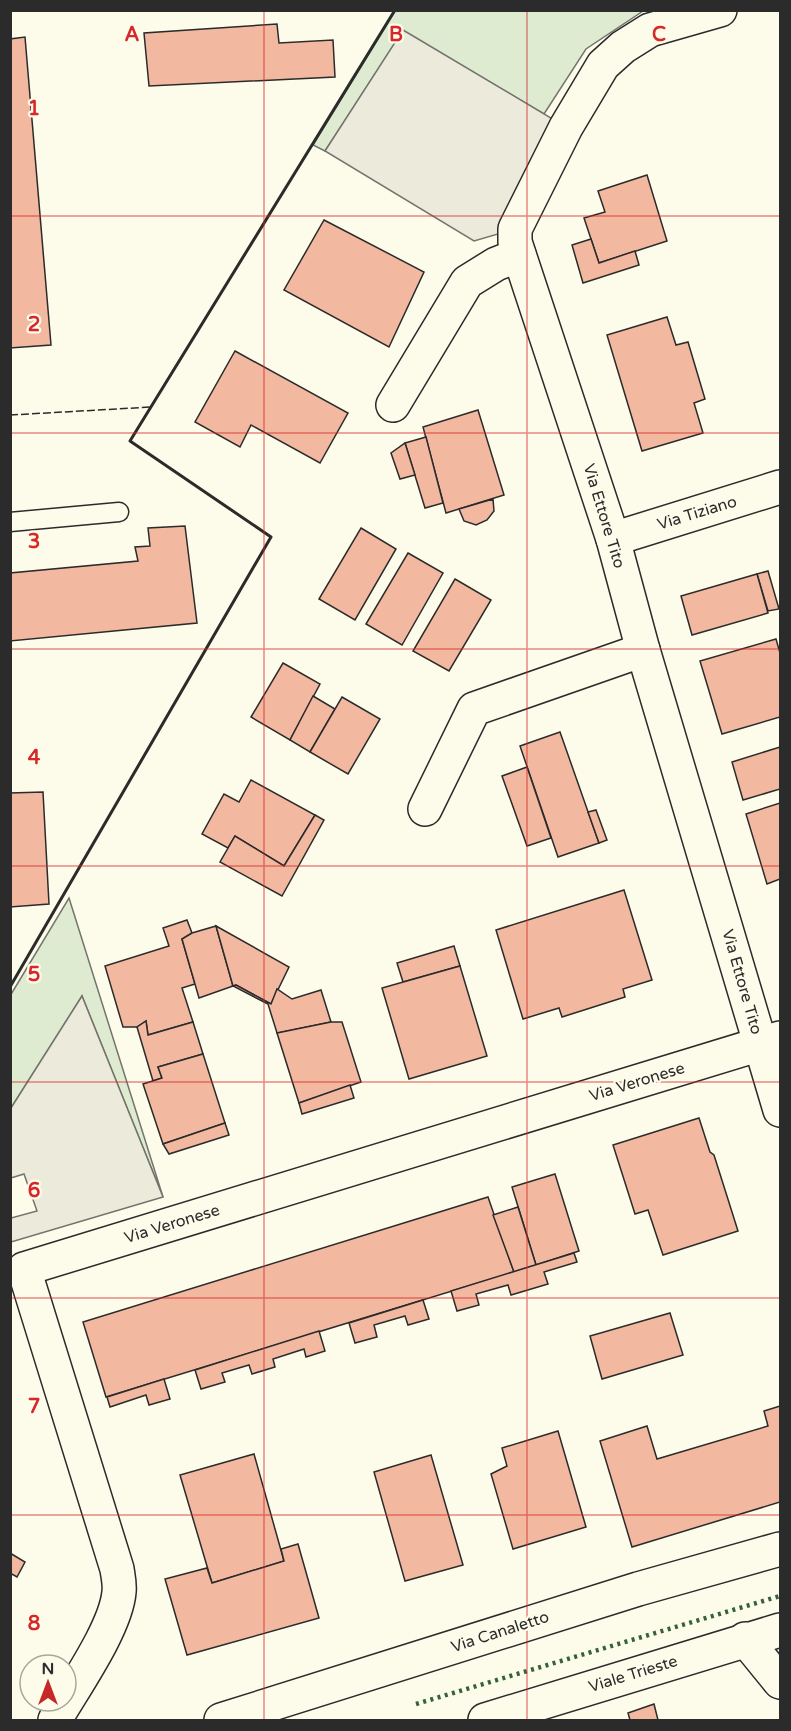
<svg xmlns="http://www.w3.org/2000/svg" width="791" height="1731" viewBox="0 0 791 1731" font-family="'Varela Round',sans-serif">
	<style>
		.green { fill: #deebd1; stroke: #74746e; stroke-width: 1.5 }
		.parking { fill: #eceadb; stroke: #74746e; stroke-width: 1.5 }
		.building { fill: #f2b8a0; stroke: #2b2b2b; stroke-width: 1.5 }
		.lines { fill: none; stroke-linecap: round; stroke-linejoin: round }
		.lane-casing { stroke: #2b2b2b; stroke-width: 21 }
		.street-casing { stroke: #2b2b2b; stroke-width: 36 }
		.secondary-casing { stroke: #2b2b2b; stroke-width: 36 }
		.lane { stroke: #fdfbea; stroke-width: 18 }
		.street { stroke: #fdfbea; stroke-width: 33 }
		.secondary { stroke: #fdfbea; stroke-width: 33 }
		.hedge { stroke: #34623c; stroke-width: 4.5; stroke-dasharray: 3 4.5; stroke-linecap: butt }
		.fence { stroke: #2b2b2b; stroke-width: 1.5; stroke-dasharray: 8 3; stroke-linecap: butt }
		.wall { stroke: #2b2b2b; stroke-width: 3 }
		.grid { fill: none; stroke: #d62828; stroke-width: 1.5; stroke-opacity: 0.55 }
		.labels { text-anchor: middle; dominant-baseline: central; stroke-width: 4.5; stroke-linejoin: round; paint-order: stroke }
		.street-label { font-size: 16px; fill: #2b2b2b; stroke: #fdfbea }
		.grid-label { font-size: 20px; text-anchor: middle; font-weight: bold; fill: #d62828; stroke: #fdfbea; stroke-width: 4.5; stroke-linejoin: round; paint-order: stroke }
	</style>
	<rect width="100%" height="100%" fill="#fdfbea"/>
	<!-- green -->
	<g class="green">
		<path d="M395,11H643L586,49L544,114L403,31L325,151L313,145Z"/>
		<path d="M69,898L163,1197L82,996L11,1108L10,996Z"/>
	</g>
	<!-- parking -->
	<g class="parking">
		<path d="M403,30L566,127L515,229L474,241L325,151Z"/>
		<path d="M82,996L163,1197L11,1242V1218L37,1211L24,1174L11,1178V1108Z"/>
	</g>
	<!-- building -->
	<g class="building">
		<path d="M277,24L279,43L333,40L335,77L149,86L144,33Z"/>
		<path d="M25,37L51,345L10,348V39Z"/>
		<path d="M647,175L667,241L599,263L584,218L605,212L598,191Z"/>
		<path d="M324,220L424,272L389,347L284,290Z"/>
		<path d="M591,239L599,263L635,251L639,265L583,283L572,245Z"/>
		<path d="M667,317L676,345L688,342L705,399L694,403L703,433L642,451L607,335Z"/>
		<path d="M235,351L348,413L320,463L251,425L240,447L195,422Z"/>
		<path d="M478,410L504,495L446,513L423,427Z"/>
		<path d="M426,437L443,503L425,508L405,443Z"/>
		<path d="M405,443L415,475L400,479L391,453Z"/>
		<path d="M493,499L494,511L487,520L476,525L464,521L459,509Z"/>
		<path d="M185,526L197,623L10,641V573L138,561L135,547L150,546L148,528Z"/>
		<path d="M361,528L396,549L355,620L319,599Z"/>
		<path d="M408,553L443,573L402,645L366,624Z"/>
		<path d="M768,571L779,609L768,611L757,574Z"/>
		<path d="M757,574L768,613L692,635L681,596Z"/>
		<path d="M455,579L491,600L449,671L413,651Z"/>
		<path d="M776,639L780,653V717L722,734L700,661Z"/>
		<path d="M283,663L320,684L290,740L251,717Z"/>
		<path d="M313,696L335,709L310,752L290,740Z"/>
		<path d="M342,697L380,719L348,774L310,752Z"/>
		<path d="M560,732L599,843L558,857L520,746Z"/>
		<path d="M780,747V789L743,800L732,762Z"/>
		<path d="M527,767L551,838L527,846L502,776Z"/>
		<path d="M251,780L315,815L284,866L235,836L228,848L202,834L224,794L239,802Z"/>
		<path d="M43,792L49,904L10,907V793Z"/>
		<path d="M780,803V879L767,884L746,814Z"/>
		<path d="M596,810L607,840L599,843L588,812Z"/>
		<path d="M315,815L324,820L282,896L220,862L235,836L284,866Z"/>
		<path d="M624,890L652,980L623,989L625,997L562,1017L559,1008L523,1019L496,930Z"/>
		<path d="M187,920L192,933L182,939L195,984L182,988L193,1022L148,1035L146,1021L137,1027H123L105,966L169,946L163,928Z"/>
		<path d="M216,926L233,986L199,998L182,939L192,933Z"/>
		<path d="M216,926L289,967L271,1004L236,985L233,986Z"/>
		<path d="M454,946L460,966L403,982L397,963Z"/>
		<path d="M460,966L487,1056L409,1079L382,988Z"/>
		<path d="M236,985L271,1004L277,989L292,999L321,990L331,1022L277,1033L268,1004L233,986Z"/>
		<path d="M146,1021L148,1035L193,1022L203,1054L158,1067L162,1078L153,1081L137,1027Z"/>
		<path d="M331,1022H342L361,1082L299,1103L277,1033Z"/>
		<path d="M203,1054L225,1123L163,1144L143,1084L162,1078L158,1067Z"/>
		<path d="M350,1085L354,1098L302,1114L299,1103Z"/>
		<path d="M699,1118L710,1152L714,1155L738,1231L663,1255L648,1210L635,1214L613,1145Z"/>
		<path d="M225,1123L229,1135L169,1154L163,1144Z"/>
		<path d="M555,1174L579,1251L536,1265L512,1187Z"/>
		<path d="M488,1197L514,1272L106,1397L83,1322Z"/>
		<path d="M518,1207L536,1265L514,1272L493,1215Z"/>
		<path d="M574,1253L577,1262L544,1272L548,1284L511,1295L508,1285L476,1294L479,1305L457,1311L451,1291Z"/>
		<path d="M423,1300L429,1319L408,1325L405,1316L374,1325L377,1337L355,1343L349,1323Z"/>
		<path d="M670,1313L683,1355L602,1379L590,1336Z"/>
		<path d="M319,1331L325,1351L306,1357L304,1349L273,1359L275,1367L252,1374L249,1365L222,1373L225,1382L201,1389L195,1370Z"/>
		<path d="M164,1379L170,1399L149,1405L146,1395L110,1407L107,1397Z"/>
		<path d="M780,1406V1502L632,1547L600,1441L647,1426L657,1459L768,1426L764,1411Z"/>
		<path d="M558,1431L586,1527L513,1549L491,1474L507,1466L502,1448Z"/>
		<path d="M254,1454L284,1561L212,1583L180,1475Z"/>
		<path d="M431,1455L463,1565L405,1581L374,1472Z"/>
		<path d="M298,1544L319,1618L187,1655L165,1579L207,1568L212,1583L284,1561L281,1549Z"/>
		<path d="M10,1553L25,1562L17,1577L10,1573Z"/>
		<path d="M654,1704L658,1720H630L628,1713Z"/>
	</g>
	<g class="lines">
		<!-- lane casing -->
		<g class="lane-casing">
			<path id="lane" d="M10,522L119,512"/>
		</g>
		<!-- street casing -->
		<g class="street-casing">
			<g id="street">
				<path d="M720,10L650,30L623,47L603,65L566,127L515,229V242L613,539L643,650L780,1110"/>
				<path d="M393,405L467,282L496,264L519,255"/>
				<path d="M613,539L780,487"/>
				<path d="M425,809L474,709L643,650"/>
				<path d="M745,1639L780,1682"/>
				<path d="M55,1720C74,1687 116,1628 119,1592C120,1584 118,1576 117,1569L24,1269L780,1038"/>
				<path d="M221,1720L638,1589L780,1549"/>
			</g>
		</g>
		<!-- secondary casing -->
		<g class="secondary-casing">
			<path id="secondary" d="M485,1720L780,1630"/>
		</g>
		<!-- lane -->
		<use href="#lane" class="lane"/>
		<!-- street -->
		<use href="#street" class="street"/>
		<!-- secondary -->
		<use href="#secondary" class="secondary"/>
		<!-- hedge -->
		<path class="hedge" d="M416,1704L780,1596"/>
		<!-- fence -->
		<path class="fence" d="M10,415L151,407"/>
		<!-- wall -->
		<path class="wall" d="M10,987L271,537L130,441L395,10"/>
	</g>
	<!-- grid -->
	<path class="grid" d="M264,10V1720M527,10V1720M10,216H780M10,433H780M10,649H780M10,866H780M10,1082H780M10,1298H780M10,1515H780"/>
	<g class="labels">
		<!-- street labels -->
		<g class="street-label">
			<text transform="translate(697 513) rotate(-17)">Via Tiziano</text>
			<text transform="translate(604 516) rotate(73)">Via Ettore Tito</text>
			<text transform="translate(742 982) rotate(74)">Via Ettore Tito</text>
			<text transform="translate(637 1082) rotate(-17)">Via Veronese</text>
			<text transform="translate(172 1224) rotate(-17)">Via Veronese</text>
			<text transform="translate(500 1632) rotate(-18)">Via Canaletto</text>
			<text transform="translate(633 1674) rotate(-17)">Viale Trieste</text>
		</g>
	</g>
	<g class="grid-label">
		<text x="132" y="41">A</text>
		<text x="396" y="41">B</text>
		<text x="659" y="41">C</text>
		<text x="34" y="115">1</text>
		<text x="34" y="331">2</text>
		<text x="34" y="548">3</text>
		<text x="34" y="764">4</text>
		<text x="34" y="981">5</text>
		<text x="34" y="1197">6</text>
		<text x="34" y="1413">7</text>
		<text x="34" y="1630">8</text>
	</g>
	<!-- border -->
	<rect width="791" height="1731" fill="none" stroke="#2b2b2b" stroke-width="24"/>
	<!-- north arrow -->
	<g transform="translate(48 1683)"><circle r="28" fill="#fdfbea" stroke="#a9a89e" stroke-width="1.5"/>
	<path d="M0-4.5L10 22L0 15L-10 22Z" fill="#c62828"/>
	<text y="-9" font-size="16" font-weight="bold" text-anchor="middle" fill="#2b2b2b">N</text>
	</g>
</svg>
